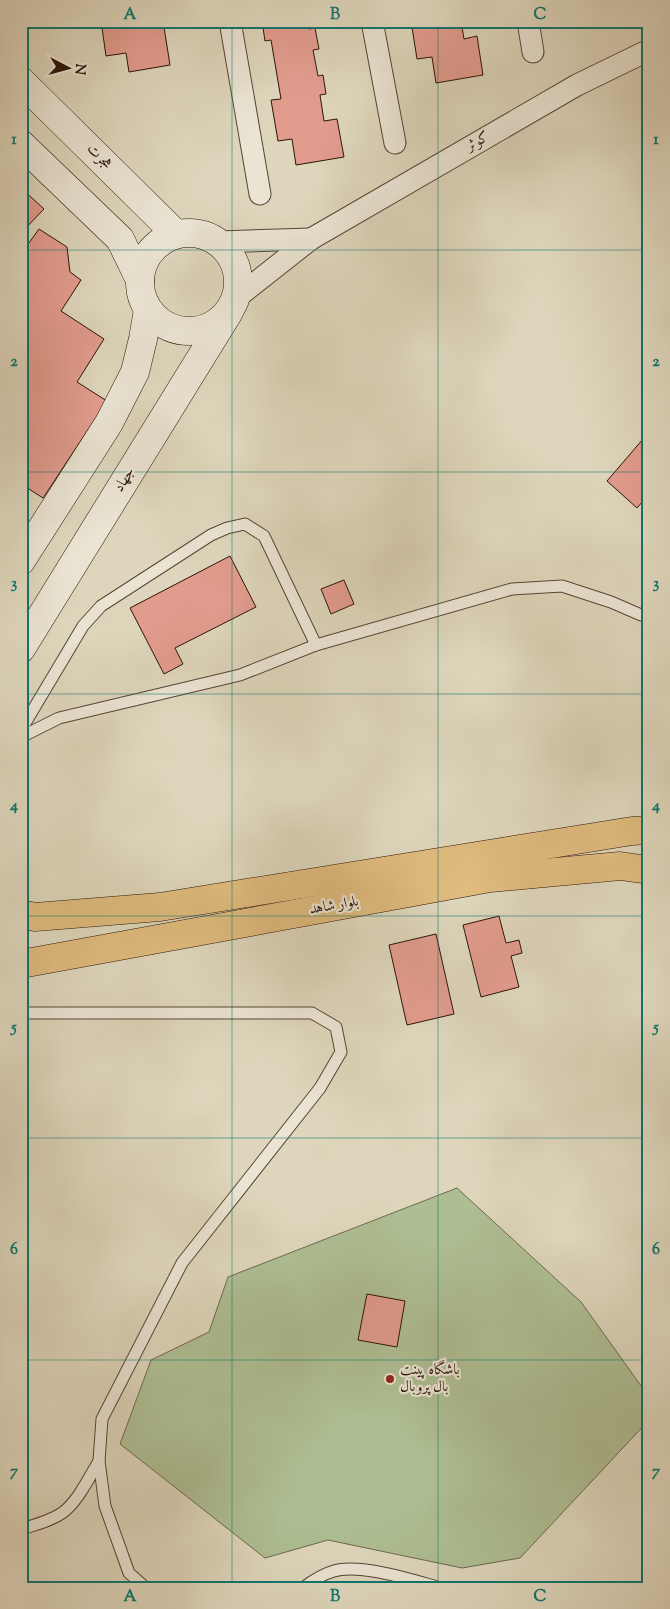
<svg xmlns="http://www.w3.org/2000/svg" width="670" height="1609" viewBox="0 0 670 1609" font-family="'Sorts Mill Goudy',Amiri,serif">
	<style>
		.green { fill: #aebe93; stroke: #6d694e }
		.building { fill: #e29c8e; stroke: #2c1408 }
		.lines { fill: none; stroke-linecap: round; stroke-linejoin: round }
		.lane-casing { stroke: #584435; stroke-width: 13 }
		.street-casing { stroke: #584435; stroke-width: 23 }
		.secondary-casing { stroke: #2c1408; stroke-width: 29 }
		.primary-casing { stroke: #2c1408; stroke-width: 29 }
		.lane { stroke: #eae4d3; stroke-width: 11 }
		.street { stroke: #eae4d3; stroke-width: 21 }
		.secondary { stroke: #eae4d3; stroke-width: 28 }
		.primary { stroke: #dfbb7e; stroke-width: 28 }
		.grid { fill: none; stroke: #0f766e; stroke-width: 1; stroke-opacity: 0.55 }
		.poi-dot { fill: #8f2418; stroke: #eae4d3; stroke-width: 2 }
		.labels { text-anchor: middle; dominant-baseline: central; stroke-width: 4.5; stroke-linejoin: round; paint-order: stroke }
		.street-label { font-size: 15px; fill: #2c1408; stroke: #eae4d3 }
		.poi-label { font-size: 15px; fill: #2c1408; stroke: #eae4d3; text-anchor: start }
		.neatline { fill: none; stroke: #0f766e; stroke-width: 2 }
		.grid-label { font-size: 16px; text-anchor: middle; font-weight: bold; fill: #0f766e }
	</style>
	<rect width="100%" height="100%" fill="#ded6bc"/>
	<filter id="stains"><feTurbulence type="fractalNoise" baseFrequency=".004" numOctaves="4"/><feColorMatrix values="0 0 0 0 .2 0 0 0 0 .09 0 0 0 0 .02 0 0 0 .5 -.17"/></filter>
	<radialGradient id="worn" r=".72"><stop offset=".6" stop-color="#630" stop-opacity="0"/><stop offset="1" stop-color="#630" stop-opacity=".3"/></radialGradient>
	<!-- green -->
	<path class="green" d="M457,1188L581,1302L649,1397V1420L520,1558L462,1568L328,1540L265,1558L120,1444L151,1360L209,1332L228,1277Z"/>
	<!-- building -->
	<g class="building">
		<path d="M101,21H163L170,65L129,72L126,53L106,56Z"/>
		<path d="M262,21H308L309,29L315,28L319,49L313,50L318,76L323,75L326,94L320,95L324,121L337,119L344,157L296,165L292,139L278,141L271,100L281,99L271,40L265,41Z"/>
		<path d="M411,21H461L464,39L477,36L483,75L436,83L432,57L417,59Z"/>
		<path d="M21,188L44,209L21,233Z"/>
		<path d="M39,229L67,247L70,272L81,280L61,311L104,339L77,382L107,401L43,498L21,484V254Z"/>
		<path d="M649,432V494L637,508L607,481Z"/>
		<path d="M230,556L256,607L175,648L183,664L164,674L130,608Z"/>
		<path d="M344,580L354,604L331,614L321,589Z"/>
		<path d="M499,916L506,943L519,940L522,953L511,956L519,987L481,997L463,925Z"/>
		<path d="M436,934L454,1014L407,1025L389,945Z"/>
		<path d="M367,1294L405,1301L397,1347L358,1340Z"/>
	</g>
	<g class="lines">
		<!-- lane casing -->
		<g class="lane-casing">
			<g id="lane">
				<path d="M21,730L83,626L101,606L211,535L227,528L245,524L264,536L316,645"/>
				<path d="M21,737L59,718L240,675L316,645L512,589L562,586L611,602L641,615H649"/>
				<path d="M21,1013H312L336,1027L341,1052L320,1088L182,1263L102,1419L99,1461L105,1506L129,1573L146,1588"/>
				<path d="M21,1529C36,1525 50,1521 62,1513C77,1503 90,1476 99,1461"/>
				<path d="M303,1588C312,1581 323,1574 334,1571C360,1563 415,1581 441,1588"/>
			</g>
		</g>
		<!-- street casing -->
		<g class="street-casing">
			<g id="street">
				<path d="M230,21L260,194"/>
				<path d="M372,21L395,143"/>
				<path d="M528,21L533,52"/>
				<path d="M218,242L311,239"/>
				<path d="M236,298L311,239L577,85L649,50"/>
			</g>
		</g>
		<!-- secondary casing -->
		<g class="secondary-casing">
			<g id="secondary">
				<path d="M21,81L176,234"/>
				<path d="M21,144L120,239L140,280"/>
				<circle cx="189" cy="282" r="49"/>
				<path d="M21,561L109,423L135,372L143,339L148,310"/>
				<path d="M21,649L229,312"/>
			</g>
		</g>
		<!-- primary casing -->
		<g class="primary-casing">
			<g id="primary">
				<path d="M21,914L35,917L160,907L632,831L649,830"/>
				<path d="M21,964L490,878L620,866L649,870"/>
			</g>
		</g>
		<!-- lane -->
		<use href="#lane" class="lane"/>
		<!-- street -->
		<use href="#street" class="street"/>
		<!-- secondary -->
		<use href="#secondary" class="secondary"/>
		<!-- primary -->
		<use href="#primary" class="primary"/>
	</g>
	<!-- grid -->
	<path class="grid" d="M232,21V1588M438,21V1588M21,250H649M21,472H649M21,694H649M21,916H649M21,1138H649M21,1360H649"/>
	<!-- markers -->
	<circle class="poi-dot" cx="390" cy="1379" r="5"/>
	<g class="labels">
		<!-- street labels -->
		<g class="street-label">
			<text transform="translate(478 142) rotate(-30)">کوثر</text>
			<text transform="translate(99 157) rotate(45)">هجرت</text>
			<text transform="translate(125 480) rotate(-58)">جهاد</text>
			<text transform="translate(334 906) rotate(-10)">بلوار شاهد</text>
		</g>
		<!-- poi labels -->
		<g class="poi-label">
			<text x="400" y="1370">باشگاه پینت<tspan x="400" dy="17">بال پروبال</tspan></text>
		</g>
	</g>
	<!-- margin -->
	<rect width="670" height="1609" fill="none" stroke="#ded6bc" stroke-width="55"/>
	<!-- north arrow -->
	<g transform="translate(68 68) rotate(96)" stroke="#eae4d3" stroke-width="4" paint-order="stroke">
	<path d="M0-4L9 19L0 12L-9 19Z" fill="#2c1408"/>
	<text y="-8" font-size="14" font-weight="bold" text-anchor="middle" fill="#2c1408">N</text>
	</g>
	<rect x="28" y="28" width="614" height="1554" class="neatline"/>
	<g class="grid-label">
		<text x="130" y="19">A</text>
		<text x="335" y="19">B</text>
		<text x="540" y="19">C</text>
		<text x="14" y="144">1</text>
		<text x="656" y="144">1</text>
		<text x="14" y="366">2</text>
		<text x="656" y="366">2</text>
		<text x="14" y="588">3</text>
		<text x="656" y="588">3</text>
		<text x="14" y="810">4</text>
		<text x="656" y="810">4</text>
		<text x="14" y="1032">5</text>
		<text x="656" y="1032">5</text>
		<text x="14" y="1254">6</text>
		<text x="656" y="1254">6</text>
		<text x="14" y="1476">7</text>
		<text x="656" y="1476">7</text>
		<text x="130" y="1601">A</text>
		<text x="335" y="1601">B</text>
		<text x="540" y="1601">C</text>
	</g>
	<rect width="100%" height="100%" filter="url(#stains)"/>
	<rect width="100%" height="100%" fill="url(#worn)"/>
</svg>
